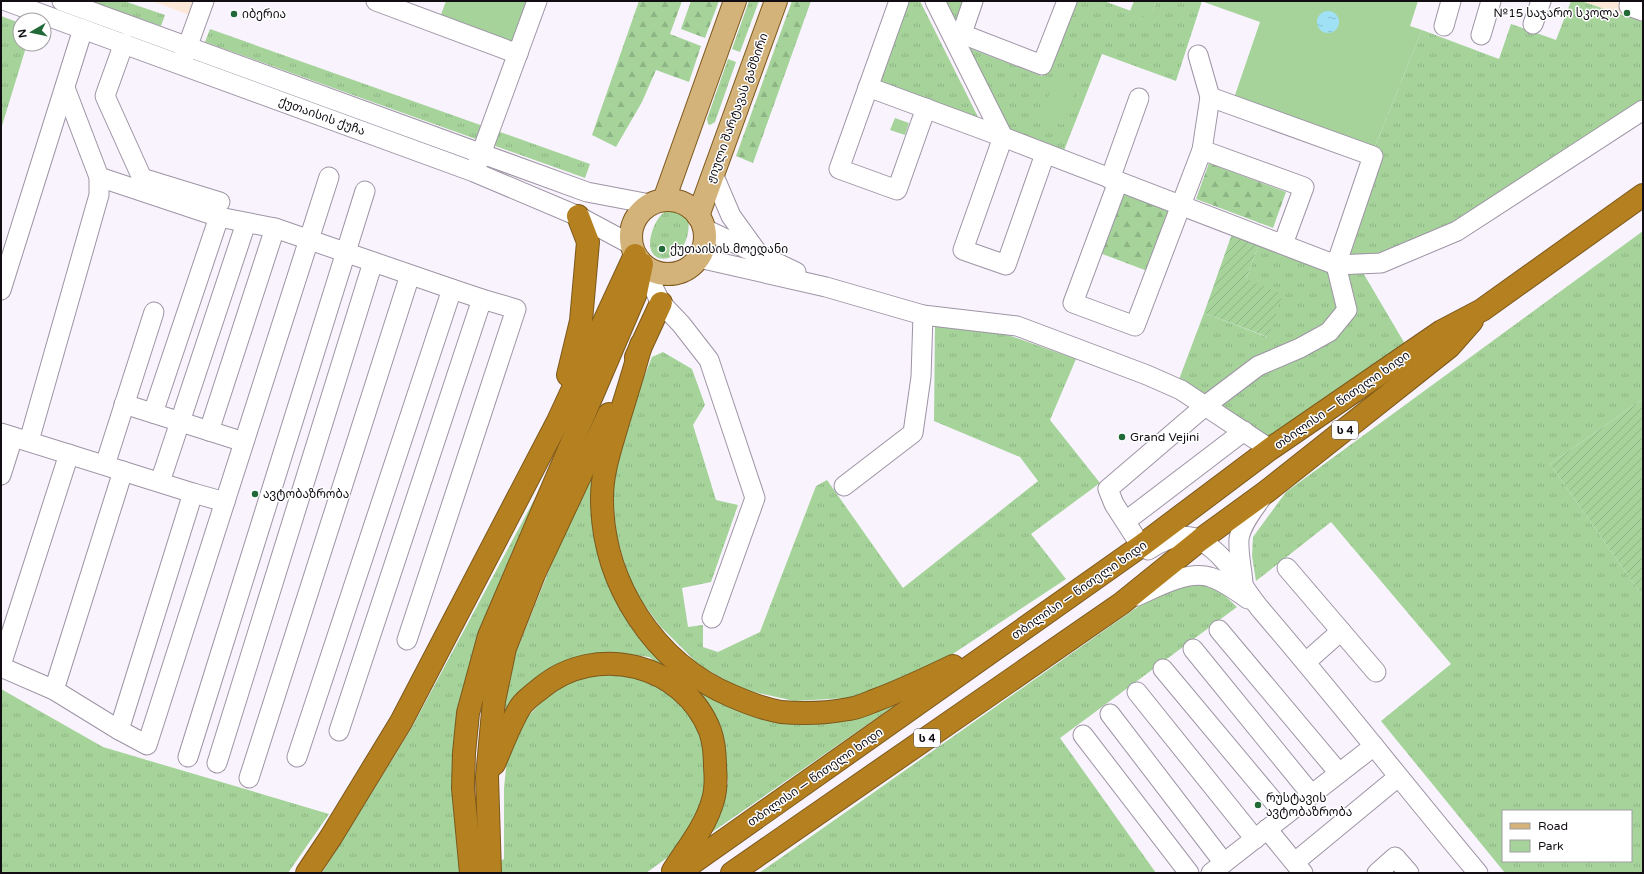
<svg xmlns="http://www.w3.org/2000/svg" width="1644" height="874" viewBox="0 0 1644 874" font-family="'Varela Round','Noto Sans Georgian',sans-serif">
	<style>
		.education { fill: #fbe8d7 }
		.grass { fill: url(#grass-tufts); fill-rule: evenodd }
		.forest { fill: url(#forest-firs) }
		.park { fill: #a5d39a }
		.garden { fill: url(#garden-furrows) }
		.water { fill: url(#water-ripples) }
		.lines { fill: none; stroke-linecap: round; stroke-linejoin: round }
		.minor-casing { stroke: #9e94a5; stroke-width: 21 }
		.major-casing { stroke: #7c581b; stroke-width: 24 }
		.highway-casing { stroke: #7c581b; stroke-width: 24 }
		.minor { stroke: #fff; stroke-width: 19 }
		.major { stroke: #d3b379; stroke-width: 22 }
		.highway { stroke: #b58020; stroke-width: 22 }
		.poi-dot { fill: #216a37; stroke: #fff; stroke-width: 1.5 }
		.labels { text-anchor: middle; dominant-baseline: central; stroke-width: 3; stroke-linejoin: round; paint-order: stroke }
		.shield { fill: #fff; stroke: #58565a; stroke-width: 1 }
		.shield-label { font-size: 11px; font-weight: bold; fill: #110d13 }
		.poi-label { font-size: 12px; fill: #110d13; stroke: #fff; text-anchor: start }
		.street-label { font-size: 12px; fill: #110d13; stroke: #fff }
	</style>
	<defs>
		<pattern id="grass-tufts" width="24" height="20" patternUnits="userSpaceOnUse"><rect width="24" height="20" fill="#a5d39a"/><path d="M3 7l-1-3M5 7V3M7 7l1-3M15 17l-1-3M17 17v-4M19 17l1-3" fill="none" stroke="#8db484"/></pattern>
		<pattern id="forest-firs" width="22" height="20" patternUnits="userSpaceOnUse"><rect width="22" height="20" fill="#a5d39a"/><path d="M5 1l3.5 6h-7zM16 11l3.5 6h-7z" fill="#8db484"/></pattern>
		<pattern id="garden-furrows" width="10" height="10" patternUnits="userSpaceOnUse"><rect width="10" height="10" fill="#a5d39a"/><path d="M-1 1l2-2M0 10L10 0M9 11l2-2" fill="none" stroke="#8db484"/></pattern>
		<pattern id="water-ripples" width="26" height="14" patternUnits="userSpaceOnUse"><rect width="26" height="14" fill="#a0e1f6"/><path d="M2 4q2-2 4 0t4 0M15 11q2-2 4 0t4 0" fill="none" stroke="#89c0d2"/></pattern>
	</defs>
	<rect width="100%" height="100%" fill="#f9f3fe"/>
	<!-- education -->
	<g class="education">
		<path d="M152,1H198L192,16Z"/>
		<path d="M1580,1H1643V25Z"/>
	</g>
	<!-- grass -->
	<g class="grass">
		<path d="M90,1H124L165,15L161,26Z"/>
		<path d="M749,1H759L740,52L732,49Z"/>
		<path d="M905,1H920L982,125L875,85Z"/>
		<path d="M940,1H969L958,36Z"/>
		<path d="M1076,1H1104L1150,18L1156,1H1202L1176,81L1102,54L1063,153L1004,130L966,60L969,48L1042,76Z"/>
		<path d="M1571,1H1581L1643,22V114L1459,234L1362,271L1405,344L1266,438L1178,382L1204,313L1267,337L1246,279L1261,239L1361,271L1350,255L1381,161L1374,149L1422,30L1499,59L1511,24L1556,40Z"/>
		<path d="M1,16L20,23V44H27L1,129Z"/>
		<path d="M210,29L590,164L585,178L205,42Z"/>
		<path d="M728,59L736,62L715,122L710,125L708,124L707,119Z"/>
		<path d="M676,208L683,210L688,216C696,268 632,275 655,224C660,215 665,209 676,208Z"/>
		<path d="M1643,231V399L1550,464L1643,597V873H1505L1381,721L1451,664L1331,522L1256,581L1252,556L1253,537L1286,492ZM1503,811H1631V861H1503Z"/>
		<path d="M935,325L1008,335L1076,359L1050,420L1100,483L1031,534L1066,579L927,671L893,687L848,698L794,701L741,689L699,665L660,626L632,588L615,531L613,477L626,422L652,357L663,352L692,369L705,405L693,425L716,500L738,505L711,582L682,588L688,627L703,625V647L718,652L760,632L816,486L827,480L903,588L1038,481L1020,457L934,421Z"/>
		<path d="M594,459L614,593L724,699L853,715L897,704L708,835L728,783L722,740L709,705L689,682L649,657L613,652L572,658L529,689L501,728L508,672Z"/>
		<path d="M548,474L483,631L464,873H322L411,729Z"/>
		<path d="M1195,581L1221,592L1237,607L1060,738L1156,873H759L1156,594Z"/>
		<path d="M606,669L637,678L666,691L688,711L707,748L709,790L678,850L646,873H477L504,859V788L507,758L516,729L553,690L576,675Z"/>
		<path d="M1,689L103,747L329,814L288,873H1Z"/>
	</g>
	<!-- forest -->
	<g class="forest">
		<path d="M639,1H682L670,34L701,46L689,82L656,70L642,102L616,147L592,135Z"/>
		<path d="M691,1H719L705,38L681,29Z"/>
		<path d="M792,1H811L753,163L736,156Z"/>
		<path d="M1209,163L1286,192L1273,228L1196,199Z"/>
		<path d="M1120,191L1173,211L1150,272L1097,252Z"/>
	</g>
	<!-- park -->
	<g class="park">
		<path d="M446,1H529L512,47L439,20Z"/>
		<path d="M1134,1H1156L1150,19L1130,11Z"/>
		<path d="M1201,1H1418L1410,26L1422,30L1374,149L1234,98L1260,22Z"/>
		<path d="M1055,78L1077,86L1063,125L1041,117Z"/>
		<path d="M895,118L909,123L905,135L890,130Z"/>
	</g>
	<!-- garden -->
	<g class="garden">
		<path d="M1234,228L1261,239L1246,279L1283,294L1268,337L1204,313Z"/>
		<path d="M1643,399V597L1550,464Z"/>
	</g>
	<!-- water -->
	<circle class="water" cx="1328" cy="22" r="11"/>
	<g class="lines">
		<!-- minor casing -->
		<g class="minor-casing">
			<g id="minor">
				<path d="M6,1L474,172L578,216L632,245"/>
				<path d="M62,1L587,192L650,204"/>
				<path d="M376,1L518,54"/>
				<path d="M899,1L839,169L897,190L926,108"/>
				<path d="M935,1L1003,137L963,250L1006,265L1045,154"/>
				<path d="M1630,1L1629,6L1643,11"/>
				<path d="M1533,24L1541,1"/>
				<path d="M1444,26L1451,1"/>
				<path d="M962,34L1042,65L1067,1"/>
				<path d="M1481,35L1491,1"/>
				<path d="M124,43L105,96L142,178L220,202"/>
				<path d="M958,45L973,1"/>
				<path d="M1198,55L1210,97"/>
				<path d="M183,59L204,1"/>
				<path d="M868,87L1003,137L1336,265L1381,263L1457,231L1643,110"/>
				<path d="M1202,150L1304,187L1283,244"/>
				<path d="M477,165L537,1"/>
				<path d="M713,174L731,216L757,252"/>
				<path d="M99,177L219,217L275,228L452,289L297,757"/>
				<path d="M1110,179L1139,98"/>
				<path d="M1118,182L1073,303L1135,326L1202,150L1210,97L1373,156L1336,265L1347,310L1329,332L1300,348L1258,366L1205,406L1108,489L1114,504L1141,546"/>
				<path d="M705,229L796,272"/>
				<path d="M699,258L826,287L923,315L1017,326L1147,375L1181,390L1270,449"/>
				<path d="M649,269L654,289L661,303L681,324L709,360L755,498L712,618"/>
				<path d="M1,290L83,29"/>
				<path d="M124,404L244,442"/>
				<path d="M153,413L219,217"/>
				<path d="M209,431L275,228"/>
				<path d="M1,433L193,493"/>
				<path d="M29,441L99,195V177L65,88"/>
				<path d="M105,465L154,312"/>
				<path d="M1,475L13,437"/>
				<path d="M160,482L246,223"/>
				<path d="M844,486L913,433L921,377L923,315"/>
				<path d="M1126,521L1244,431"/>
				<path d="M1148,550C1163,540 1183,530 1201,541C1229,557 1242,588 1262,611C1336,697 1405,786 1478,873"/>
				<path d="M1287,568L1376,672"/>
				<path d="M1243,583C1242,569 1238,553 1239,539C1241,524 1254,509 1262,497"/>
				<path d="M1137,596C1157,587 1188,570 1210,577C1224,581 1236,591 1248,599"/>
				<path d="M1219,630L1339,773"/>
				<path d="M407,640L516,309L482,299"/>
				<path d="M1193,649L1311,794"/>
				<path d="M1306,662L1341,631"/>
				<path d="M1,665L69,454"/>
				<path d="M1,667L54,690L119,730L147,745L329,177"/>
				<path d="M1163,669L1285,815"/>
				<path d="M54,690L123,471"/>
				<path d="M1137,692L1255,839"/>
				<path d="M1110,714L1224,863"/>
				<path d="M119,730L193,493L225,502"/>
				<path d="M339,731L482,299L452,289"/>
				<path d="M1083,735L1189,873"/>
				<path d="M188,757L365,191"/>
				<path d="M217,763L373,262"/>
				<path d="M249,778L410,275"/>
				<path d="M1267,829L1303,873"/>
				<path d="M1295,862L1398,777"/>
				<path d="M1211,873L1374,746"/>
				<path d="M1377,873L1395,857L1409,873"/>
			</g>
		</g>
		<!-- major casing -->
		<g class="major-casing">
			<g id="major">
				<circle cx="668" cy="237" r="37"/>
				<path d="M664,200L735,1"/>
				<path d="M698,216L776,1"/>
			</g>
		</g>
		<!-- highway casing -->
		<g class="highway-casing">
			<g id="highway">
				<path d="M641,345C634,371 626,396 618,422C611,447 602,471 602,498C602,583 654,663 732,696C748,703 764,709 781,712C803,714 827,713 849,709C858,708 868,703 876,700C903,690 928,678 953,666"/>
				<path d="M636,357L661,303"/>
				<path d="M568,375L581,321L588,242L578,216"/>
				<path d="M494,764C501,748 512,719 521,706C526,699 535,693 541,688C596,642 684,664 710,731C714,742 715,756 715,767C716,778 716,790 713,800C706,826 687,849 673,871"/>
				<path d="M307,873L331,837L401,722L558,421L635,255"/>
				<path d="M471,873L463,788L464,753L468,713L489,636L636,293L642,264"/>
				<path d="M490,873L487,777L494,701L505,648L534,574L609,414"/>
				<path d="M678,873L1141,546L1270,449L1442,331L1482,310L1643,195"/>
				<path d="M732,873L1122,603L1200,540L1266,492L1333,439L1449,347L1472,321"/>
			</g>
		</g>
		<!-- minor -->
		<use href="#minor" class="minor"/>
		<!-- major -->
		<use href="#major" class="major"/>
		<!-- highway -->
		<use href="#highway" class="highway"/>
	</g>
	<!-- markers -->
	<g class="poi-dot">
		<circle cx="1627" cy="13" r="4"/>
		<circle cx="234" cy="14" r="4"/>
		<circle cx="662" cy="249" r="4"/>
		<circle cx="1122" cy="437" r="4"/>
		<circle cx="255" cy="494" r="4"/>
		<circle cx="1258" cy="805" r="4"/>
	</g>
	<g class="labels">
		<!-- shield labels -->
		<g class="shield">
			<rect x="1332" y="421" width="26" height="18" rx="3"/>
			<rect x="914" y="729" width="26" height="18" rx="3"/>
		</g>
		<g class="shield-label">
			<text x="1345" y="430">ს 4</text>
			<text x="927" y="738">ს 4</text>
		</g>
		<!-- poi labels -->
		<g class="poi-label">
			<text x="1619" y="13" text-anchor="end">№15 საჯარო სკოლა</text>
			<text x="242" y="14">იბერია</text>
			<text x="670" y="249">ქუთაისის მოედანი</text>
			<text x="1130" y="437">Grand Vejini</text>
			<text x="263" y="494">ავტობაზრობა</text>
			<text x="1266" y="798">რუსტავის<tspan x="1266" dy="14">ავტობაზრობა</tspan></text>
		</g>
		<!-- street labels -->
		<g class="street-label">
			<text transform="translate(737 108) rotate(-70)">ჟიული შარტავას გამზირი</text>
			<text transform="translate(322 116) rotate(20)">ქუთაისის ქუჩა</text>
			<text transform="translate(1342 400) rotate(-35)">თბილისი — წითელი ხიდი</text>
			<text transform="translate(1079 590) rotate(-35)">თბილისი — წითელი ხიდი</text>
			<text transform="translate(815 777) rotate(-35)">თბილისი — წითელი ხიდი</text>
		</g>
	</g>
	<!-- border -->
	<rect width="1644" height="874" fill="none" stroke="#110d13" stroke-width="4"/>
	<!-- legend -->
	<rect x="1502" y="810" width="130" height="52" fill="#ffffff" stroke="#a09ea1"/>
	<rect x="1510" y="823" width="20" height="6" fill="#d3b379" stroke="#a09ea1"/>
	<text x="1538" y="830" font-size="12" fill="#110d13">Road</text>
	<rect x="1510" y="840" width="20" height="12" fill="#a5d39a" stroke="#a09ea1"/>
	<text x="1538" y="850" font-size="12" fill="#110d13">Park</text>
	<!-- north arrow -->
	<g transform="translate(32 32) rotate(261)"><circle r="19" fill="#ffffff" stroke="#a09ea1"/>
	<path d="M0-3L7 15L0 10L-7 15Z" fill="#216a37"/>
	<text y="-6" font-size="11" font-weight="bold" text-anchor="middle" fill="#110d13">N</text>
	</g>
</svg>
